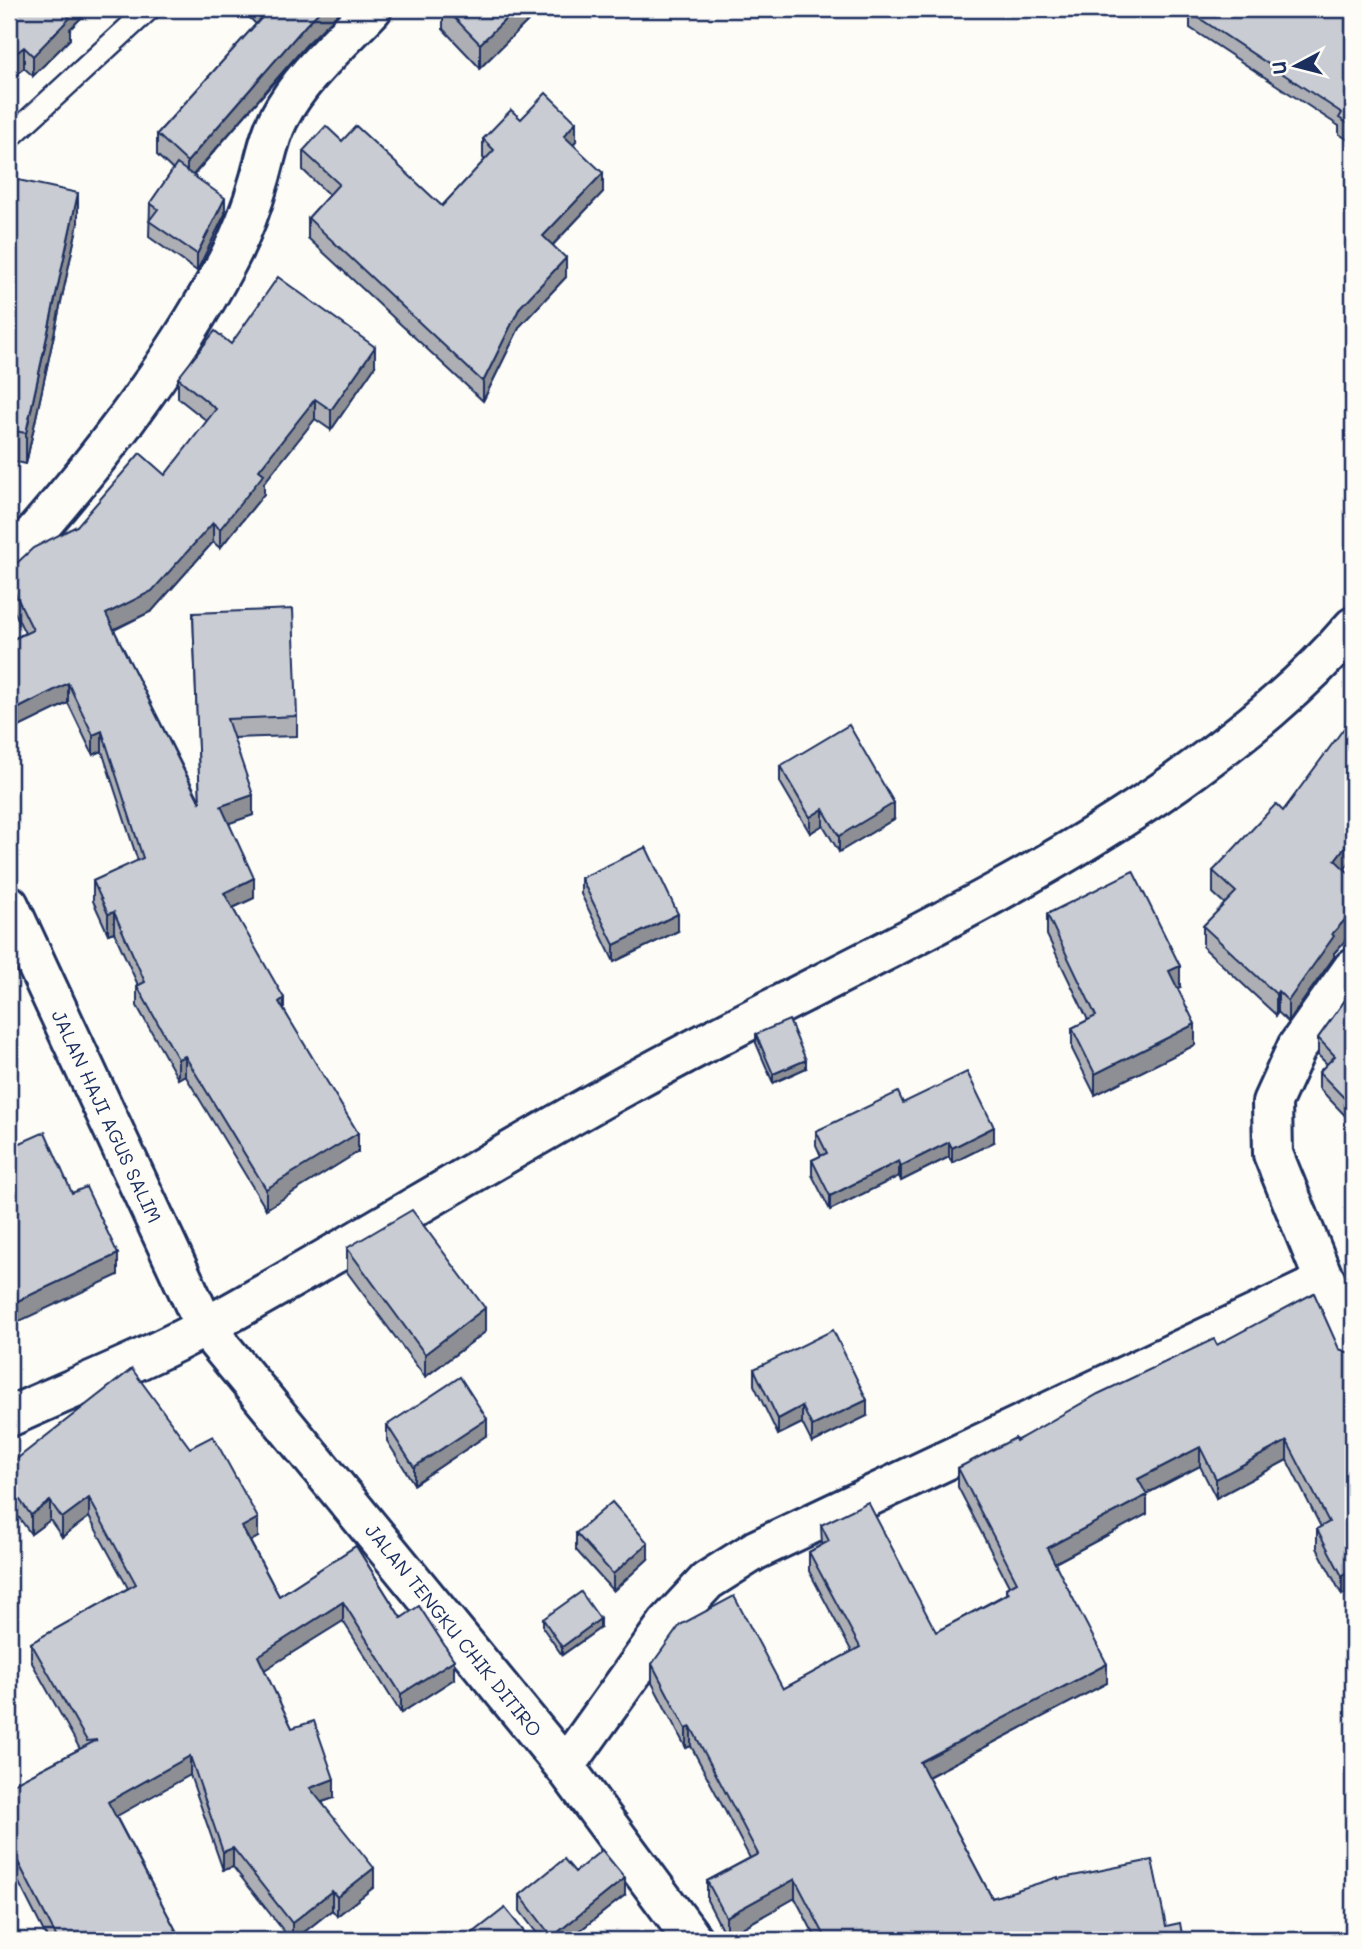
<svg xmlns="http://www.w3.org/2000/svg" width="1362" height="1949" viewBox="0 0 1362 1949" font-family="Mali,sans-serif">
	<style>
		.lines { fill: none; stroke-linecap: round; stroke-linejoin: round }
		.lane-casing { stroke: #1b2f5e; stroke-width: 26 }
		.street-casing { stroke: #1b2f5e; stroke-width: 44 }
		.secondary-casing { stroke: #1b2f5e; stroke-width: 44 }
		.lane { stroke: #fdfcf7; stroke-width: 21 }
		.street { stroke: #fdfcf7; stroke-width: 38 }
		.secondary { stroke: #fdfcf7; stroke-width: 38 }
		.wall { fill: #adafb5; stroke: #1b2f5e; stroke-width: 2 }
		.shaded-wall { fill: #8d8f94; stroke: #1b2f5e; stroke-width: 2 }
		.building { fill: #c9ccd3; stroke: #1b2f5e; stroke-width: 2 }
		.labels { text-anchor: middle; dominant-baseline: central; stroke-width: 5; stroke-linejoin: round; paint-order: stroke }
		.street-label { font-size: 19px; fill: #1b2f5e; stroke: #fdfcf7 }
	</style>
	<rect width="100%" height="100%" fill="#fdfcf7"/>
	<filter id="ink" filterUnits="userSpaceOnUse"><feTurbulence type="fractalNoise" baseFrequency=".0143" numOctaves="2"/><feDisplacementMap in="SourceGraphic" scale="14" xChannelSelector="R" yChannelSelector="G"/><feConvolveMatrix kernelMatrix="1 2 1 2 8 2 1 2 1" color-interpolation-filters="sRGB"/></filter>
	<g filter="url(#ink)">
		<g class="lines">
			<!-- lane casing -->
			<g class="lane-casing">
				<path id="lane" d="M9,138L149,9"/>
			</g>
			<!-- street casing -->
			<g class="street-casing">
				<g id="street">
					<path d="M9,562C91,470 169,371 227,262C241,236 252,207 260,178C266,157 269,137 279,118C301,76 340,43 372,9"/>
					<path d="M1353,968L1297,1047L1272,1102L1273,1154L1353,1351"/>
					<path d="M565,1767L667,1624L707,1581L756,1550L1326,1281"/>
				</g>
			</g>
			<!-- secondary casing -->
			<g class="secondary-casing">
				<g id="secondary">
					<path d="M9,905L205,1327L565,1767L693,1940"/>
					<path d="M9,1417C75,1387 145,1360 209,1325C349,1248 485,1163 625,1086C809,984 1003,903 1176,782C1240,736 1302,687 1353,627"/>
				</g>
			</g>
			<!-- lane -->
			<use href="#lane" class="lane"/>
			<!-- street -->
			<use href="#street" class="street"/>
			<!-- secondary -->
			<use href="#secondary" class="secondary"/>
		</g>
		<!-- wall -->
		<g class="wall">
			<path d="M9,9H90L70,29V39L33,76L24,68L9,80Z"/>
			<path d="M245,9H343L306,45L194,175L225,214L197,271L149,237L150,203L173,170L157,155V134L256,24L245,13Z"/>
			<path d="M443,9H540L480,68L443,29Z"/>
			<path d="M1353,9V143L1339,134V126L1190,28V12Z"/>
			<path d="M521,119L576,141L573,145L603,192L553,245L566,277L520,326L483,401L308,238V218L329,195L303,170V151L342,141L442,206L485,160L483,158V139Z"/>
			<path d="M9,178L78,223L26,464L9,460Z"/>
			<path d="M231,344L375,366L331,430L315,419L264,483V494L220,548L213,542L152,611L114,630L200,801L193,613L297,716V736L233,738L253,815L229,823L254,898L233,908L284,1010L358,1152L266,1209L185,1075L178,1079L137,1006V986L138,985L114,932L108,934L93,901V881L138,861L102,751L93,755L68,703L9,732V641L25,633L9,601V564L17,563L77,526L165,475L207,421L178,398V378Z"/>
			<path d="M1353,722V857L1345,869L1353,877V932L1334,953V957L1288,1022L1278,1012L1276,1015L1203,947V926L1225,904L1213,893V871L1283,811Z"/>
			<path d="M780,766L894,819L839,852L823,825L810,833L780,782Z"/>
			<path d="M581,878L678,931L614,962L581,894Z"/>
			<path d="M1047,914L1180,987L1177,988L1195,1045L1095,1095L1072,1049V1028L1088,1020L1047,935Z"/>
			<path d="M1353,989V1124L1319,1088V1072L1327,1064L1318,1055V1038Z"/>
			<path d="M756,1034L806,1068L773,1083L756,1043Z"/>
			<path d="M903,1103L994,1142L952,1163L949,1157L901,1181L899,1176L830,1210L812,1175V1160L821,1156L816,1145V1131Z"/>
			<path d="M347,1248L485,1332L425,1377L347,1272Z"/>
			<path d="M1217,1345L1339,1349L1349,1353H1353V1588L1342,1595L1317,1548V1529L1321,1527L1287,1460L1216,1498L1200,1466L1146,1494L1147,1514L1055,1563L1107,1683L928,1777L992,1898L1058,1879L1166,1926L1183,1940H817L795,1898L726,1937L707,1900V1881L750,1858L691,1746L686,1748L652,1683V1664L783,1689L852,1652L809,1571V1552L822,1545L821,1525L936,1632L1006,1594V1588L1009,1586L958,1487V1468Z"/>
			<path d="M754,1369L867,1416L812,1443L802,1423L778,1435L754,1385Z"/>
			<path d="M387,1425L487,1435L414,1484L387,1441Z"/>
			<path d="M190,1448L258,1537L250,1541L279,1596L356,1546L401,1618L454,1679L401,1713L343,1621L264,1670L292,1728L334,1798L322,1802L374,1887L337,1916L332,1910L294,1940H291L233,1867L223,1870L190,1775L116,1816L181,1940H48L18,1881L9,1786L80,1749L31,1661V1643L128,1588L89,1517L62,1537L50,1520L31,1534L9,1504V1465Z"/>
			<path d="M576,1533L648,1559L613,1591L576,1550Z"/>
			<path d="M543,1619L600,1628L562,1655L543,1628Z"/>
			<path d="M575,1872L625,1895L568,1940H542L520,1911V1895Z"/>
		</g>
		<!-- shaded-wall -->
		<g class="shaded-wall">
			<path d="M69,9H90L70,29V39L33,76V56Z"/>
			<path d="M322,9H343L306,45L187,182V162L306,25Z"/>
			<path d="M516,9H540L480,68V44Z"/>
			<path d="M24,47V68L9,80V59Z"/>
			<path d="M576,122V141L564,155V136Z"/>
			<path d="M603,173V192L543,255V236Z"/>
			<path d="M78,193V223L26,464V433Z"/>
			<path d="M225,198V214L197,271V254Z"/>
			<path d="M566,258V277L520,326L483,401V382L520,307Z"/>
			<path d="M375,347V366L331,430V410Z"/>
			<path d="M315,399V419L264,483V494L220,548V529L259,470Z"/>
			<path d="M213,523V542L152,611L106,633V614Z"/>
			<path d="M68,683V703L9,732V713Z"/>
			<path d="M102,731V751L93,755V735Z"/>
			<path d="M253,795V815L221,826V806Z"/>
			<path d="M894,803V819L839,852V836Z"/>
			<path d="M823,809V825L810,833V817Z"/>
			<path d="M1353,836V857L1335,882V860Z"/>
			<path d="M254,878V898L224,912V893Z"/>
			<path d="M1353,911V932L1334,953V957L1288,1022V1001L1332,934Z"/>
			<path d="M114,912V932L108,934V914Z"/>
			<path d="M678,914V931L614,962V945Z"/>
			<path d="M1180,966V987L1169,992V971Z"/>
			<path d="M1278,991V1012L1276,1015V994Z"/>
			<path d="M284,998V1018L279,1002Z"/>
			<path d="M1195,1024V1045L1095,1095V1074Z"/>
			<path d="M185,1056V1075L178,1079V1059Z"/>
			<path d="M806,1060V1068L773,1083V1074Z"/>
			<path d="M994,1127V1142L952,1163V1148Z"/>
			<path d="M358,1133V1152L266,1209V1189Z"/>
			<path d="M949,1142V1157L901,1181V1166Z"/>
			<path d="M899,1161V1176L830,1210V1196Z"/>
			<path d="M118,1254V1275L9,1326V1305Z"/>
			<path d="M485,1308V1332L425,1377V1354Z"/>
			<path d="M867,1400V1416L812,1443V1426Z"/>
			<path d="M802,1406V1423L778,1435V1419Z"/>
			<path d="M487,1419V1435L414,1484V1467Z"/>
			<path d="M1287,1441V1460L1216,1498V1479Z"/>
			<path d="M1200,1447V1466L1138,1498V1479Z"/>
			<path d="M1147,1495V1514L1047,1567V1548Z"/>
			<path d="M89,1498V1517L62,1537V1518Z"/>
			<path d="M50,1501V1520L31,1534V1515Z"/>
			<path d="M258,1518V1537L242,1546V1527Z"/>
			<path d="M648,1543V1559L613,1591V1574Z"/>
			<path d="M1353,1569V1588L1342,1595V1576Z"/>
			<path d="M343,1602V1621L258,1674V1656Z"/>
			<path d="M600,1619V1628L562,1655V1647Z"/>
			<path d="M454,1660V1679L401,1713V1694Z"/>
			<path d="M1107,1664V1683L920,1781V1762Z"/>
			<path d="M691,1727V1746L686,1748V1729Z"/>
			<path d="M190,1756V1775L108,1821V1802Z"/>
			<path d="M334,1779V1798L310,1806V1788Z"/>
			<path d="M233,1848V1867L223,1870V1852Z"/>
			<path d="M18,1862V1881L9,1886V1867Z"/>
			<path d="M374,1868V1887L337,1916V1897Z"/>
			<path d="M625,1878V1895L568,1940H552V1937Z"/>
			<path d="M795,1879V1898L726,1937V1917Z"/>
			<path d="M332,1891V1910L294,1940H292V1923Z"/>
			<path d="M526,1934V1940H518Z"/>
		</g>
		<!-- building -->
		<g class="building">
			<path d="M9,9H69L65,13L70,18L33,56L24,47L9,59Z"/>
			<path d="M261,9H322L306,25L187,162L157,134L266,13Z"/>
			<path d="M446,9H516L480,44Z"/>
			<path d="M1192,9H1353V127L1339,118L1342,113L1190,12Z"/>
			<path d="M546,93L576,122L564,136L603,173L543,236L566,258L520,307L483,382L308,218L339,184L303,151L326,126L342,141L356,126L442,206L494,150L483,139L511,110L521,119Z"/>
			<path d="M177,164L225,198L197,254L149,221L158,209L150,203Z"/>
			<path d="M9,178L78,193L26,433L9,430Z"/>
			<path d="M278,277L375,347L331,410L315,399L259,470L264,474L220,529L213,523L152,591L106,614L200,803L193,613L293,609L297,716L227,719L253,795L221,806L254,878L224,893L284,998L279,1002L358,1133L266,1189L185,1056L178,1059L137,986L145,982L114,912L108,914L93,881L143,858L102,731L93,735L68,683L9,713V641L33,630L9,581V564L17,563L33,548L77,526L140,453L165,475L216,409L178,378L215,331L231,344Z"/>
			<path d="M1350,720L1353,722V836L1335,860L1353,877V911L1332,934L1334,936L1288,1001L1278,991L1276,994L1203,926L1236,892L1213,871L1276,804L1283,811Z"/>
			<path d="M849,725L894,803L839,836L823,809L810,817L780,766Z"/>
			<path d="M646,847L678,914L614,945L581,878Z"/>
			<path d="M1133,871L1180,966L1169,971L1195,1024L1095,1074L1072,1028L1096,1016L1047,914Z"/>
			<path d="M1353,989V1107L1319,1072L1335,1056L1318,1038Z"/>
			<path d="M789,1020L806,1060L773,1074L756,1034Z"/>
			<path d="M967,1072L994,1127L952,1148L949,1142L901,1166L899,1161L830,1196L812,1160L827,1153L816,1131L898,1092L903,1103Z"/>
			<path d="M45,1132L72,1193L86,1187L118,1254L9,1305V1148Z"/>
			<path d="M412,1210L485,1308L425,1354L347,1248Z"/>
			<path d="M1314,1293L1339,1349L1349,1353H1353V1569L1342,1576L1317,1529L1329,1522L1287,1441L1216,1479L1200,1447L1138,1479L1147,1495L1047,1548L1107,1664L920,1762L992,1898L1058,1877V1879L1152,1860L1166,1926L1180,1923L1183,1940H827L795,1879L726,1917L707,1881L758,1854L691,1727L686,1729L652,1664L680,1625L734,1596L783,1689L860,1647L809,1552L829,1541L821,1525L868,1502L936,1632L1009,1593L1006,1588L1017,1582L958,1468L1015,1438L1016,1441L1098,1394L1214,1339L1217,1345Z"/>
			<path d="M833,1330L867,1400L812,1426L802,1406L778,1419L754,1369Z"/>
			<path d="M132,1369L190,1448L213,1436L258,1518L242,1527L279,1596L356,1546L401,1618L419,1606L454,1660L401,1694L343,1602L258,1656L292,1728L314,1721L334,1779L310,1788L374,1868L337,1897L332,1891L292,1923L233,1848L223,1852L190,1756L108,1802L181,1940H58L18,1862L9,1867V1786L97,1740L87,1741L31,1643L136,1584L89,1498L62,1518L50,1501L31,1515L9,1485V1465Z"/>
			<path d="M460,1377L487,1419L414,1467L387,1425Z"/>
			<path d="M612,1502L648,1543L613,1574L576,1533Z"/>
			<path d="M581,1592L600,1619L562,1647L543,1619Z"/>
			<path d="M602,1850L625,1878L552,1937L520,1895L564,1859L575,1872Z"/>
			<path d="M505,1908L526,1934L518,1940H464Z"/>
		</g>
	</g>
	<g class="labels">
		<!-- street labels -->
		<g class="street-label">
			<text transform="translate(107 1116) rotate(65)">JALAN HAJI AGUS SALIM</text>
			<text transform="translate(454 1630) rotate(51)">JALAN TENGKU CHIK DITIRO</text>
		</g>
	</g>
	<!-- margin -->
	<rect width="1362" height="1949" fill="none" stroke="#fdfcf7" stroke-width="35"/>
	<rect x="18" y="18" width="1327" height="1914" fill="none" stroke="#1b2f5e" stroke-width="2.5" filter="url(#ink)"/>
	<!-- north arrow -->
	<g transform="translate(1296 66) rotate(263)" stroke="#fdfcf7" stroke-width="5" paint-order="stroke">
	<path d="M0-5L12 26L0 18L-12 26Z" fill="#1b2f5e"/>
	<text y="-10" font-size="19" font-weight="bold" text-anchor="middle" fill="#1b2f5e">U</text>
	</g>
</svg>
